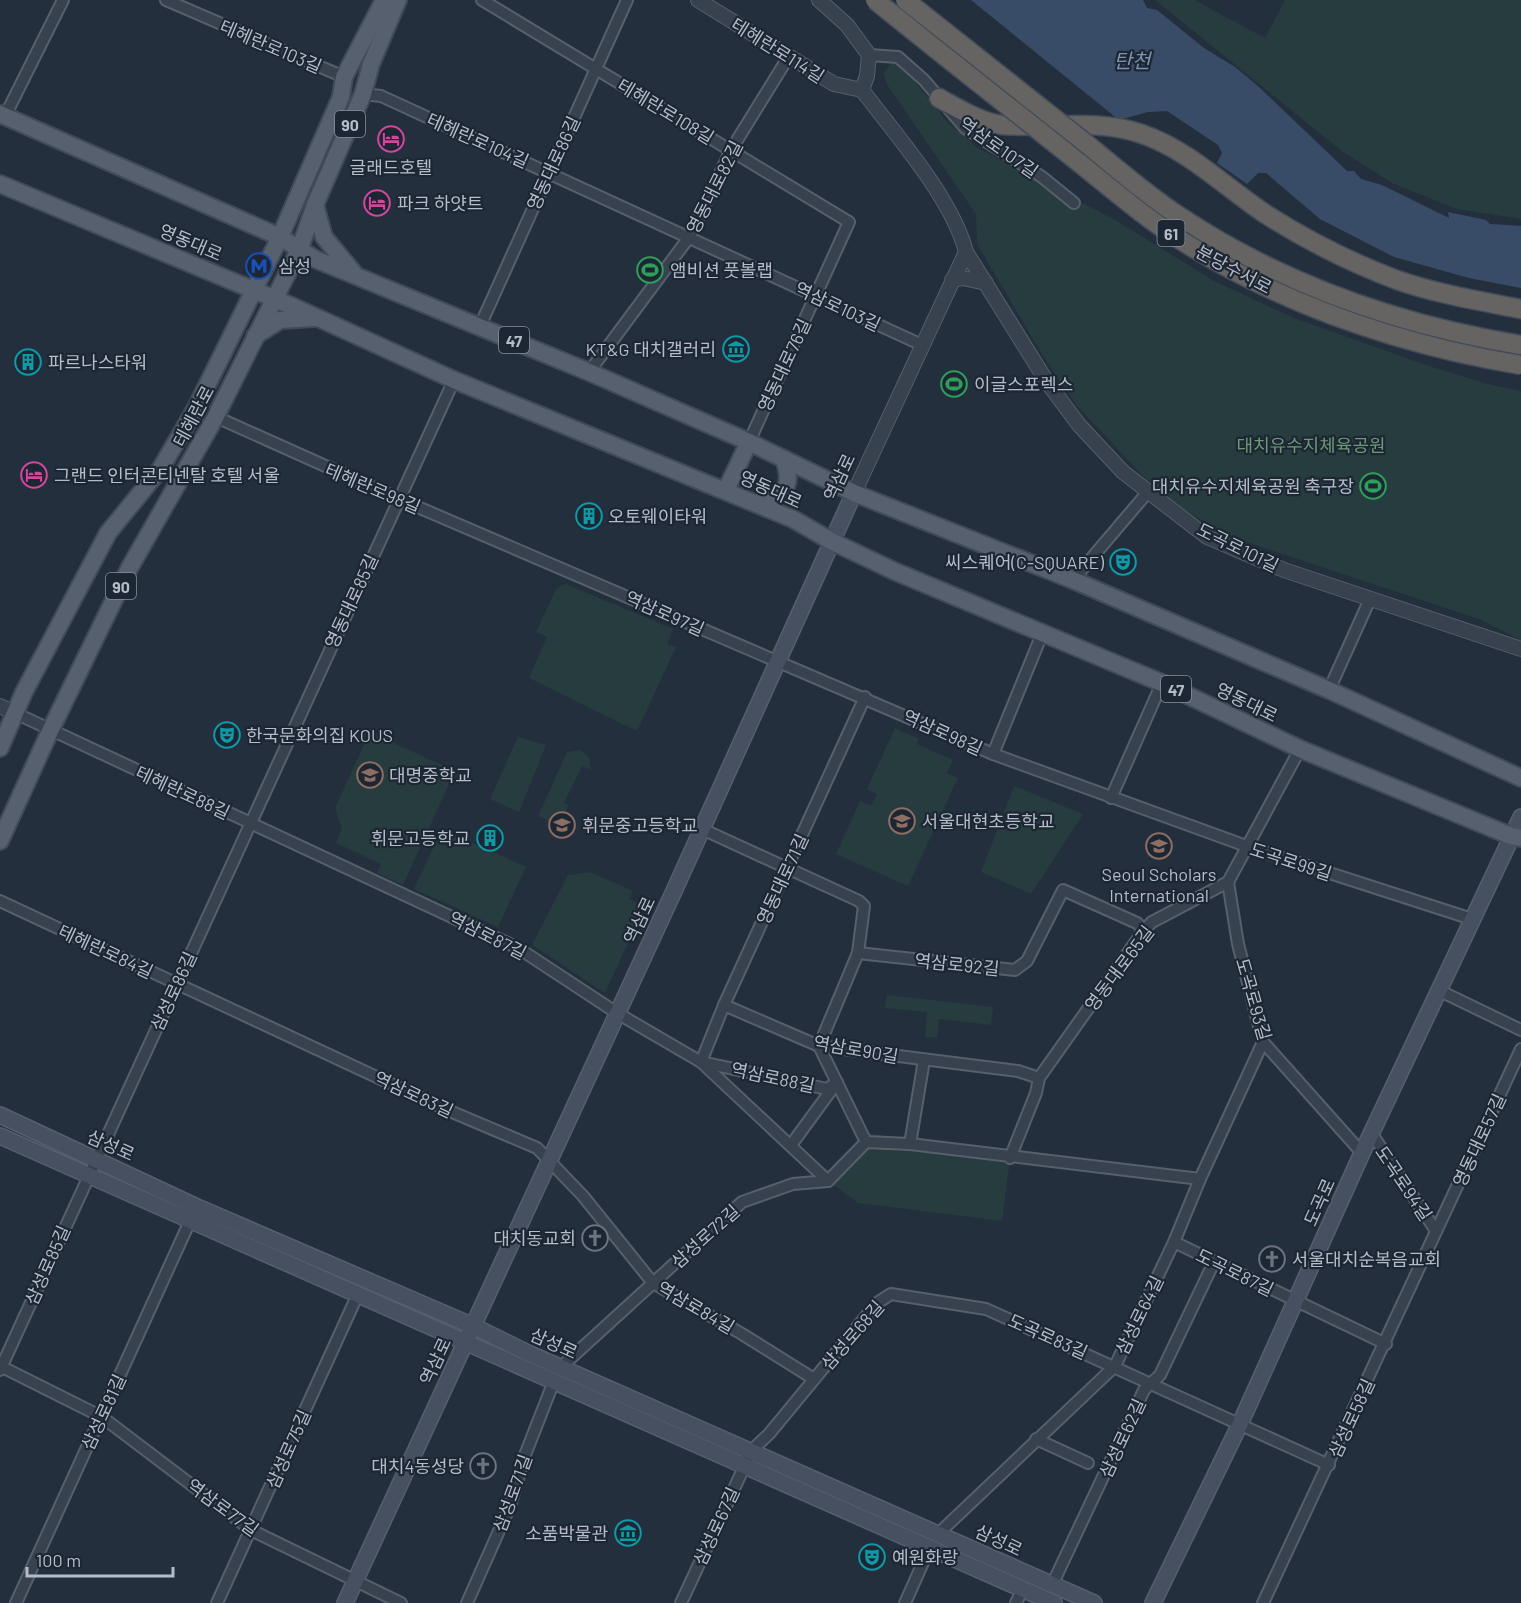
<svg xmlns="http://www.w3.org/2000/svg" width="1521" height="1603" viewBox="0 0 1521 1603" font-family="Barlow,'Noto Sans KR',sans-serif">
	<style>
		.green { fill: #263c3f }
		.water { fill: #394c67 }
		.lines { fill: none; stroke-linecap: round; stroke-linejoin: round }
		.minor-casing { stroke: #565f6c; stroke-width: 14 }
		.tertiary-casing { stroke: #565f6c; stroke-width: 16 }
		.secondary-casing { stroke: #565f6c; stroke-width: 18 }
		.primary-casing { stroke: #414a57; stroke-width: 20 }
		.trunk-casing { stroke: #434c59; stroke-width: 21 }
		.minor { stroke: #38414e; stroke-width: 10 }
		.tertiary { stroke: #38414e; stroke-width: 14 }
		.secondary { stroke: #465061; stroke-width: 15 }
		.primary { stroke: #56606e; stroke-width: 16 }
		.trunk { stroke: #656462; stroke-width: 18 }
		.trunk-bridge-casing { stroke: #434c59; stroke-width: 21; stroke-linecap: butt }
		.trunk-bridge { stroke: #656462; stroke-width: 18 }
		.labels { text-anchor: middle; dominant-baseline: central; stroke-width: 4.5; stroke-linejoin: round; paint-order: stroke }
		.shield { fill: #1d2633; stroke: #878f9c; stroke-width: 1.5 }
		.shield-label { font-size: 16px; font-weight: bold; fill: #b4bcc9 }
		.street-label { font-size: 18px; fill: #b4bcc9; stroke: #1d2633 }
		.poi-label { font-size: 18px; fill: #b4bcc9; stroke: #1d2633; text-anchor: start }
		.park-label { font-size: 18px; fill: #6b9a76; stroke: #1d2633 }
		.water-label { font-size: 20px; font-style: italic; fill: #7c92b1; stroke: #1d2633 }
	</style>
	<rect width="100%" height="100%" fill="#242f3e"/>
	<!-- green -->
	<g class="green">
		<path d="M1155,0H1194L1265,38L1285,0H1521V219L1457,209L1392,183L1343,152Z"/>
		<path d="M892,62L900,63L948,123L978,148L1117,221L1214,281L1294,318L1426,365L1491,385L1521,391V640L1479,619L1231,537L1188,512L1144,477L1077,406L1043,356L977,244L976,214L886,83L884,72Z"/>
		<path d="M566,584L673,629L667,644L676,647L637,731L529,678L547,637L536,632L556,589Z"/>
		<path d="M895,728L919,739L917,744L953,760L947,773L958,778L908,886L836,854L860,801L871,806L877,794L867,789Z"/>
		<path d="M370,732L455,771L403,885L377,873L381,864L336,843L342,829L335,808Z"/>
		<path d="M518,737L546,745L519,812L490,799Z"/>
		<path d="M581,750L589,758L591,770L582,766L564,803L569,805L558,825L538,816L567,752Z"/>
		<path d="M1014,786L1083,814L1031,894L981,872Z"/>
		<path d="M442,829L526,867L498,927L414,889Z"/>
		<path d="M590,872L633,891L629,899L645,906L605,993L532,945L568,875Z"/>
		<path d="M887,995L993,1007L991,1025L939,1019L937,1038L925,1037L927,1012L885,1008Z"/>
		<path d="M865,1133L1011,1152L1002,1221L858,1203L822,1176Z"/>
	</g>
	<!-- water -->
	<path class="water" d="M971,0H1143L1147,8L1157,10L1204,48L1235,67L1259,87L1347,171H1354L1361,179L1382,185L1449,218L1448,212L1486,220L1490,224L1521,226V288L1469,278L1394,257L1320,219L1266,173H1258L1247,184L1217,163L1222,153L1218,145L1167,111L1148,112L1119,120Z"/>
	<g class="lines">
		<!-- minor casing -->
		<g class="minor-casing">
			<g id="minor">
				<path d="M166,0L344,77"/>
				<path d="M482,0L849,222L749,442"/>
				<path d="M869,55L898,57L924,80L965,128L1042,177L1074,203"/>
				<path d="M363,94L381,96L922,345"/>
				<path d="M5,116L63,0"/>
				<path d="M480,326L627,0"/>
				<path d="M589,372L690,236L731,150L789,56"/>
				<path d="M196,408L399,499L993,754L1249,847L1472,919"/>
				<path d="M1073,580L1147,493"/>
				<path d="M1329,690L1370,599"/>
				<path d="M15,713L518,948L617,1013L701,1062L828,1181"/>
				<path d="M993,754L1042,634"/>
				<path d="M1111,798L1162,683"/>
				<path d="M702,829L859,901L864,906L858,953L819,1046L866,1142"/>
				<path d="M1228,882L1238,944L1263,1042L1362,1153"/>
				<path d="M0,901L445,1109L537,1148L583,1196L653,1283L742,1334L814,1379"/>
				<path d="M858,953L1015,970L1027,961L1063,890L1137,923L1144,930"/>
				<path d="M1438,990L1521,1030"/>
				<path d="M724,1005L819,1046L1018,1071L1039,1078"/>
				<path d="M837,1082L827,1089L701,1062L724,1005L865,697"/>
				<path d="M1372,1134L1436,1231"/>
				<path d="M910,1144L924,1060"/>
				<path d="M791,1145L835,1085"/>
				<path d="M1010,1158L1036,1093L1039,1078L1144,930L1152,922L1228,882L1300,749"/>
				<path d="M1174,1242L1386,1344"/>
				<path d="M0,1366L102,1417L251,1530L401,1603"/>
				<path d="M561,1367L742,1202L793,1184L828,1181L866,1142L910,1144L1200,1179"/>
				<path d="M0,1370L454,380"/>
				<path d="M1036,1439L1088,1463"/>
				<path d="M938,1534L1115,1366L1174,1242L1200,1179L1263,1042"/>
				<path d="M1052,1585L1144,1390L1160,1375L1214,1262"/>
				<path d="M16,1603L190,1221"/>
				<path d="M217,1603L358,1294"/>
				<path d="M467,1603L510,1506L525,1455L554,1381"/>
				<path d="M681,1603L752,1450L769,1434L877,1303L891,1294L986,1309L1329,1465"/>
				<path d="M905,1603L930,1547"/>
				<path d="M1016,1603L1023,1588"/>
				<path d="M1263,1603L1521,1049"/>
			</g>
		</g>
		<!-- tertiary casing -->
		<g class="tertiary-casing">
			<g id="tertiary">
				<path d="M698,0L834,84L862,90"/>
				<path d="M819,0L847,25L869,55L867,76L862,90"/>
				<path d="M862,90C896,135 952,198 966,252L1047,382L1079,425L1123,472L1207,537L1284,570L1521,649"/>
				<path d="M952,280L963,278L986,283"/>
				<path d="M854,493L966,252"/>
				<path d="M0,706L15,713"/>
			</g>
		</g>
		<!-- secondary casing -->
		<g class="secondary-casing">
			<g id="secondary">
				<path d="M0,1115L197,1207L471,1325L528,1353L1094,1603"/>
				<path d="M0,1136L1054,1603"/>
				<path d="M345,1603L674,891L854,493"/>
				<path d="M1153,1603L1240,1424L1362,1153L1521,817"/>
			</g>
		</g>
		<!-- primary casing -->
		<g class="primary-casing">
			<g id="primary">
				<path d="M0,114L280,237L315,259L589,372L749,442L854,493L1073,580L1329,690L1521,778"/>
				<path d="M0,184L294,307L454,380L793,519L831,541L894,571L1162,683L1300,749L1511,836L1521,838"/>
				<path d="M315,205L324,237L353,272"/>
				<path d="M255,336L280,320L314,318"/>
				<path d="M726,490L749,442"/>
				<path d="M756,503C784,493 794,490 784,459"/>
				<path d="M0,748L24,692L108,533L161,468L196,408L280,237L341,97L344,77L384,0"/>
				<path d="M0,841L51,729L130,567L215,418L300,248L315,205L363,94L371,64L398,0"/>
			</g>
		</g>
		<!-- trunk casing -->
		<g class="trunk-casing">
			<path id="trunk" d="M939,98C959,109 980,122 1002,125C1049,129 1095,118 1142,134C1189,150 1226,188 1267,215C1308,241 1352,263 1397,280C1437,294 1480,301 1521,309"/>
		</g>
		<!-- minor -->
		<use href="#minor" class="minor"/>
		<!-- tertiary -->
		<use href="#tertiary" class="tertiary"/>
		<!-- secondary -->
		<use href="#secondary" class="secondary"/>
		<!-- primary -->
		<use href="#primary" class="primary"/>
		<!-- trunk -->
		<use href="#trunk" class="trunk"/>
		<!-- trunk-bridge casing -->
		<g class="trunk-bridge-casing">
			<g id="trunk-bridge">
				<path d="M875,0C939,52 1003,102 1067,153C1105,183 1141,215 1182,241C1284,305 1402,345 1521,365"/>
				<path d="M905,0C964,47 1024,94 1083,141C1114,166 1143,192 1176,214C1279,283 1399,325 1521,345"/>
			</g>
		</g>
		<!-- trunk-bridge -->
		<use href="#trunk-bridge" class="trunk-bridge"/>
	</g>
	<!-- icons -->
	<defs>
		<g id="hotel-ring" transform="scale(1.35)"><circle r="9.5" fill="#1d2633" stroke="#d1479c" stroke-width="1.5"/><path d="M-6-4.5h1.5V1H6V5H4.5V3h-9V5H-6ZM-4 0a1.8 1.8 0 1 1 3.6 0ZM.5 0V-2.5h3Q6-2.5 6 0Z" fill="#d1479c"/></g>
		<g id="metro-ring" transform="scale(1.35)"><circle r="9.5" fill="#1d2633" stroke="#1a4fb4" stroke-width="1.5"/><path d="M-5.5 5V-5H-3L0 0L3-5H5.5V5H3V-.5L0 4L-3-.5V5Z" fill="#1a4fb4"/></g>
		<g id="stadium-ring" transform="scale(1.35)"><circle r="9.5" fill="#1d2633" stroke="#2e9e5b" stroke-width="1.5"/><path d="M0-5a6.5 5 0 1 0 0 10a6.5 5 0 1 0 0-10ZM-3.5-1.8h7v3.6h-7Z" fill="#2e9e5b"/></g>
		<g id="museum-ring" transform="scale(1.35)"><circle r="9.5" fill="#1d2633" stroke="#0f9aa8" stroke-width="1.5"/><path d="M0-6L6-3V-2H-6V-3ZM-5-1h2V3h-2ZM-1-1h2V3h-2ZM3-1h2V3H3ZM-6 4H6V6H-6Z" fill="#0f9aa8"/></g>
		<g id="building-ring" transform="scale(1.35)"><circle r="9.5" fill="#1d2633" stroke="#0f9aa8" stroke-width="1.5"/><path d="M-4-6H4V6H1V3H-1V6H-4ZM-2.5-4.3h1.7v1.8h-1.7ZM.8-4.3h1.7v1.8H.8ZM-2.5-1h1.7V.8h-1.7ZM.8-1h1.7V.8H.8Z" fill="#0f9aa8"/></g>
		<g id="theatre-ring" transform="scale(1.35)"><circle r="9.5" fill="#1d2633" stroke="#0f9aa8" stroke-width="1.5"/><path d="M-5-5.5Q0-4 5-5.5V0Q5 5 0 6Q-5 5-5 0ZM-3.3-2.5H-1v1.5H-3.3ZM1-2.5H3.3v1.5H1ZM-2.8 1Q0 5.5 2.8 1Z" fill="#0f9aa8"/></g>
		<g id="school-ring" transform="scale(1.35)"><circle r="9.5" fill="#1d2633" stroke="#8d6e63" stroke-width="1.5"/><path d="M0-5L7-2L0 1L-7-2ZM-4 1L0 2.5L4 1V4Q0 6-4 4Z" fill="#8d6e63"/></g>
		<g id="church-ring" transform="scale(1.35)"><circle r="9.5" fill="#1d2633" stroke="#6b7280" stroke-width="1.5"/><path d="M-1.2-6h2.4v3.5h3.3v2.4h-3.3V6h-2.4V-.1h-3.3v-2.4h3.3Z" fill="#6b7280"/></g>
	</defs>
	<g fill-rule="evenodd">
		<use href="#hotel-ring" x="391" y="139"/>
		<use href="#hotel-ring" x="377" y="203"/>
		<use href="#metro-ring" x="259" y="266"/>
		<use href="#stadium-ring" x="650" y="270"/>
		<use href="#museum-ring" x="736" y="349"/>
		<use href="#building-ring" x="28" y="362"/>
		<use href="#stadium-ring" x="954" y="384"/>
		<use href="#hotel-ring" x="34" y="475"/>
		<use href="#stadium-ring" x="1373" y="486"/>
		<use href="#building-ring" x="589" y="516"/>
		<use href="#theatre-ring" x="1123" y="562"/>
		<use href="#theatre-ring" x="227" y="735"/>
		<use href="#school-ring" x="370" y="775"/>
		<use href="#school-ring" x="902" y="821"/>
		<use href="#school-ring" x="562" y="825"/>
		<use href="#building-ring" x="490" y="838"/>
		<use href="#school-ring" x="1159" y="846"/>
		<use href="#church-ring" x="595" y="1238"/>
		<use href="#church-ring" x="1272" y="1259"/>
		<use href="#church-ring" x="483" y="1466"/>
		<use href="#museum-ring" x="628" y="1533"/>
		<use href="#theatre-ring" x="872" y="1557"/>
	</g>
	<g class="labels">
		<!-- shield labels -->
		<g class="shield">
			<rect x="335" y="111" width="30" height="26" rx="4.5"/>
			<rect x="1157.5" y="220" width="27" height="26" rx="4.5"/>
			<rect x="499" y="327" width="30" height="26" rx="4.5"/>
			<rect x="106" y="573" width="30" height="26" rx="4.5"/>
			<rect x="1161" y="676" width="30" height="26" rx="4.5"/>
		</g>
		<g class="shield-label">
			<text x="350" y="124">90</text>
			<text x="1171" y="233">61</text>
			<text x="514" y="340">47</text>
			<text x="121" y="586">90</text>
			<text x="1176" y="689">47</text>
		</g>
		<!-- street labels -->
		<g class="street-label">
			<text transform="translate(271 46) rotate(23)">테헤란로103길</text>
			<text transform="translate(778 50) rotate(32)">테헤란로114길</text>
			<text transform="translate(666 111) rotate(31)">테헤란로108길</text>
			<text transform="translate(478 140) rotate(24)">테헤란로104길</text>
			<text transform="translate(999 147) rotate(35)">역삼로107길</text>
			<text transform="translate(553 163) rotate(-65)">영동대로86길</text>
			<text transform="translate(714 187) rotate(-63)">영동대로82길</text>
			<text transform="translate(191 242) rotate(23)">영동대로</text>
			<text transform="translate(1234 269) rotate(28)">분당수서로</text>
			<text transform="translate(838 306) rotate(25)">역삼로103길</text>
			<text transform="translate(784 365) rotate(-65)">영동대로76길</text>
			<text transform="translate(193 416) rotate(-62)">테헤란로</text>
			<text transform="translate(839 477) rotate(-65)">역삼로</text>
			<text transform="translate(373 488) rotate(23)">테헤란로98길</text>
			<text transform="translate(771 489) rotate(24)">영동대로</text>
			<text transform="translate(1238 547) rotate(26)">도곡로101길</text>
			<text transform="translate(351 601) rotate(-65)">영동대로85길</text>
			<text transform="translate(665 613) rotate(24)">역삼로97길</text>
			<text transform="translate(1247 702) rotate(26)">영동대로</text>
			<text transform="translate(943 732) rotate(24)">역삼로98길</text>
			<text transform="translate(183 792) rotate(25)">테헤란로88길</text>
			<text transform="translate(1291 861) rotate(18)">도곡로99길</text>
			<text transform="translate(782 879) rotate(-65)">영동대로71길</text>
			<text transform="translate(639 920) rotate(-65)">역삼로</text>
			<text transform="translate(488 935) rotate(27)">역삼로87길</text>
			<text transform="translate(106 951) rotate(25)">테헤란로84길</text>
			<text transform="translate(957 964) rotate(6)">역삼로92길</text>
			<text transform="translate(1119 968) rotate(-53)">영동대로65길</text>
			<text transform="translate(173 991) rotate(-65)">삼성로86길</text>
			<text transform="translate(1254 999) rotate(74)">도곡로93길</text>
			<text transform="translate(856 1049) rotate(10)">역삼로90길</text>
			<text transform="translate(773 1077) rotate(12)">역삼로88길</text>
			<text transform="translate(414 1094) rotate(25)">역삼로83길</text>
			<text transform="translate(1479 1140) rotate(-65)">영동대로57길</text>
			<text transform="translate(111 1145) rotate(24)">삼성로</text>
			<text transform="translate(1404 1183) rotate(56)">도곡로94길</text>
			<text transform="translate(1319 1202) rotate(-66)">도곡로</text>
			<text transform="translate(705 1236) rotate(-42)">삼성로72길</text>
			<text transform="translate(47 1265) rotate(-66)">삼성로85길</text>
			<text transform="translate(1235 1272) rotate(26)">도곡로87길</text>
			<text transform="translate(696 1307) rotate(30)">역삼로84길</text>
			<text transform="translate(1139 1315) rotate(-64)">삼성로64길</text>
			<text transform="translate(852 1335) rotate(-49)">삼성로68길</text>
			<text transform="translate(1048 1336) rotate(24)">도곡로83길</text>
			<text transform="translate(554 1343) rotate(24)">삼성로</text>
			<text transform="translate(435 1361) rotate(-65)">역삼로</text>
			<text transform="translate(103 1412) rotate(-65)">삼성로81길</text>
			<text transform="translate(1351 1418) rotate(-65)">삼성로58길</text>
			<text transform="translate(1122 1438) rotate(-65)">삼성로62길</text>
			<text transform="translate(288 1449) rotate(-66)">삼성로75길</text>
			<text transform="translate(512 1493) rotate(-70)">삼성로71길</text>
			<text transform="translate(223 1507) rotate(36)">역삼로77길</text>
			<text transform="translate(716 1526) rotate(-65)">삼성로67길</text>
			<text transform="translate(999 1540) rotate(25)">삼성로</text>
		</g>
		<!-- poi labels -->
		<g class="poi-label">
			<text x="391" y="167" text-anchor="middle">글래드호텔</text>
			<text x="397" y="203">파크 하얏트</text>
			<text x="278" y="266">삼성</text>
			<text x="670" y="270">앰비션 풋볼랩</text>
			<text x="716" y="349" text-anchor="end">KT&amp;G 대치갤러리</text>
			<text x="48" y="362">파르나스타워</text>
			<text x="974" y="384">이글스포렉스</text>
			<text x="54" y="475">그랜드 인터콘티넨탈 호텔 서울</text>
			<text x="1354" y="486" text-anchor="end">대치유수지체육공원 축구장</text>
			<text x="608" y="516">오토웨이타워</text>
			<text x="1104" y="562" text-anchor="end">씨스퀘어(C-SQUARE)</text>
			<text x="246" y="735">한국문화의집 KOUS</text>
			<text x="389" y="775">대명중학교</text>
			<text x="922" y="821">서울대현초등학교</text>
			<text x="582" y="825">휘문중고등학교</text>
			<text x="470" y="838" text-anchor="end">휘문고등학교</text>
			<text x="1159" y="874" text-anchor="middle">Seoul Scholars<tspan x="1159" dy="21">International</tspan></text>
			<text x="576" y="1238" text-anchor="end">대치동교회</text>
			<text x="1292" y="1259">서울대치순복음교회</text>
			<text x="464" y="1466" text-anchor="end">대치4동성당</text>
			<text x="608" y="1533" text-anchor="end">소품박물관</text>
			<text x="892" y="1557">예원화랑</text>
		</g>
		<!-- park labels -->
		<g class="park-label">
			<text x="1311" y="445">대치유수지체육공원</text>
		</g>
		<!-- water labels -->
		<g class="water-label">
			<text x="1132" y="60">탄천</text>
		</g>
	</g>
	<!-- scale -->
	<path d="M27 1567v9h146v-9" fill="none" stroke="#b4bcc9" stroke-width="3"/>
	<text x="36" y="1567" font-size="18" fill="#b4bcc9" stroke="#1d2633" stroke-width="4.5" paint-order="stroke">100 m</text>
</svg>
